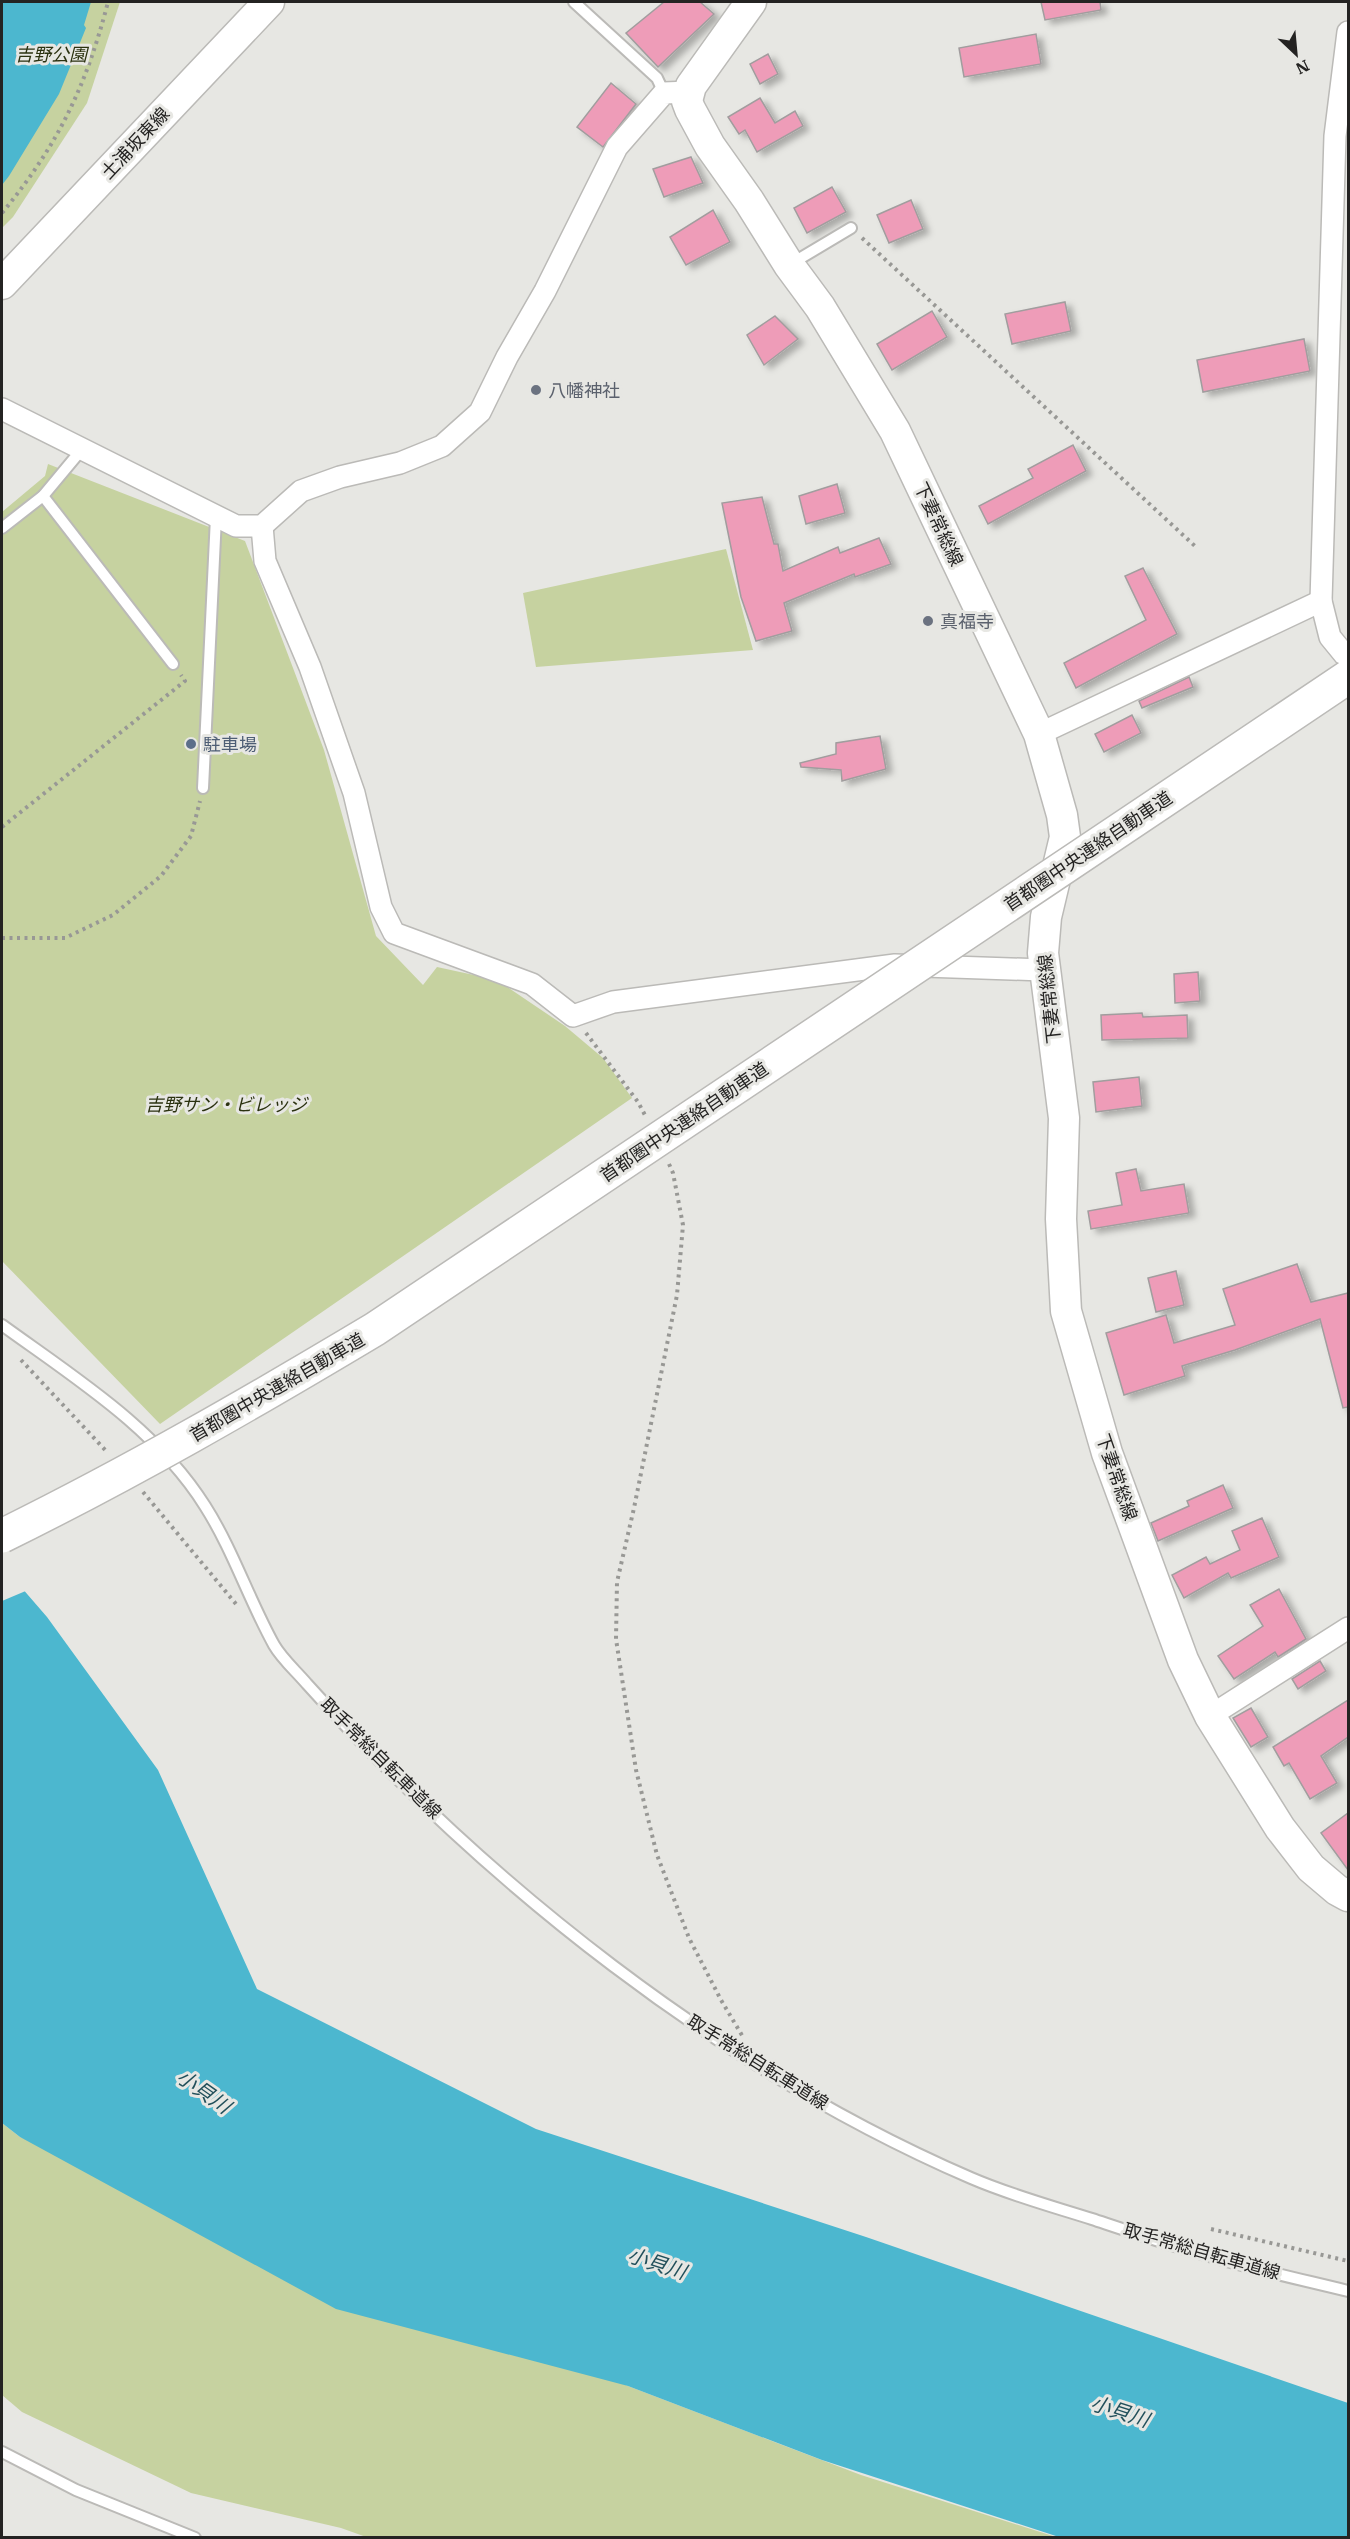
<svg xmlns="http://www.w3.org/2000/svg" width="1350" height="2539" viewBox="0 0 1350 2539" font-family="'IBM Plex Serif','Noto Sans JP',serif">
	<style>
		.green { fill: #c6d2a0 }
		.water { fill: #4cb7cf }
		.pier { fill: #e7e7e3 }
		.building { fill: #ee9cb8; stroke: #a19d9e; stroke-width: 1.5; filter: url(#shadow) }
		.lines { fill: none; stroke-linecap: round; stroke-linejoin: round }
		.service-casing { stroke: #bbbab7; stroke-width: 14 }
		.minor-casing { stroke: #bbbab7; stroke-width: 24 }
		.secondary-casing { stroke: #bbbab7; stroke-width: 33 }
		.path { stroke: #989895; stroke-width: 4; stroke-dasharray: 3 4.5; stroke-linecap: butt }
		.service { stroke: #fff; stroke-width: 10 }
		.minor { stroke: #fff; stroke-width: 21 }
		.secondary { stroke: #fff; stroke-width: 30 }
		.motorway-bridge-casing { stroke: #bbbab7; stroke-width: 36; stroke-linecap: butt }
		.motorway-bridge { stroke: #fff; stroke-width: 33 }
		.worship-dot { fill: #6b7280; stroke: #e7e7e3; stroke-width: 2 }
		.service-dot { fill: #5c6f8a; stroke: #e7e7e3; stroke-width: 2 }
		.labels { text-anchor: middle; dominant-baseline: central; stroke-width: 6; stroke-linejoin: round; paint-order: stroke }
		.park-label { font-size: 18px; font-style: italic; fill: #2b3210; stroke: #e7e7e3 }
		.street-label { font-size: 18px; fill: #242322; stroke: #e7e7e3 }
		.worship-label { font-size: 18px; fill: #5b616d; stroke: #e7e7e3; text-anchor: start }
		.service-label { font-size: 18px; fill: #4e5e75; stroke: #e7e7e3; text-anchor: start }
		.water-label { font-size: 20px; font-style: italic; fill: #22505b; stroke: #e7e7e3 }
	</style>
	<defs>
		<filter id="shadow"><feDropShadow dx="6" dy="4" stdDeviation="3" flood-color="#0004"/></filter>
	</defs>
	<rect width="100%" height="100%" fill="#e7e7e3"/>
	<!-- green -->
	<g class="green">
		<path d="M2,2H120L87,103L13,217L2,228Z"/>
		<path d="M48,464L245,541L324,750L376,936L423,985L437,967L497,980L565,1026L603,1058L632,1098L160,1424L2,1261V512L45,476Z"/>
		<path d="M726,549L753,650L536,667L523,593Z"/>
		<path d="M2,2123L20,2137L628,2386L861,2475L1056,2537L369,2538L341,2528L191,2493L22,2412L2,2395Z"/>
	</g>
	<!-- water -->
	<g class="water">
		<path d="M2,2H91L84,25L86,28L59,94L9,176L2,185Z"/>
		<path d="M2,1565L47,1617L158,1770L257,1989L536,2129L866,2237L1348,2403V2537H1059L822,2460L628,2386L336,2309L20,2137L2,2123Z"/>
	</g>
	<!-- pier -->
	<path class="pier" d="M2,1562L28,1590L2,1601Z"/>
	<!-- building -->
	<g class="building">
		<path d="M664,2H700L714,14L658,67L626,33Z"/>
		<path d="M1041,2H1100L1101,10L1045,20Z"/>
		<path d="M1036,34L1041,64L964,77L959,48Z"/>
		<path d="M768,54L778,74L760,84L750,64Z"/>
		<path d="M611,83L636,104L603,147L577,127Z"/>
		<path d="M760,98L775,123L795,111L803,126L757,152L745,130L739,134L728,117Z"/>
		<path d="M691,157L703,183L664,197L653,169Z"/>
		<path d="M832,187L846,212L807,233L794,208Z"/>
		<path d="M911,200L923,229L889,243L877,215Z"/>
		<path d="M713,210L730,242L686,265L670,237Z"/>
		<path d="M1065,302L1071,331L1012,344L1005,314Z"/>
		<path d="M932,311L947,337L892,370L877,344Z"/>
		<path d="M775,316L798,339L764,365L747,335Z"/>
		<path d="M1304,339L1310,371L1203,392L1197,360Z"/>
		<path d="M1073,445L1086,471L988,524L979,506L1033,478L1028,469Z"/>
		<path d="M837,484L845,513L806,524L799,496Z"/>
		<path d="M762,497L774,544H778L783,571L838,547L840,553L879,538L891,564L855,577L854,574L784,603L792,631L756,641L741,597L722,503Z"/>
		<path d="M1143,568L1177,634L1076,688L1064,663L1146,620L1125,576Z"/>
		<path d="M1189,677L1193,687L1142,708L1139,701Z"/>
		<path d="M1132,715L1141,733L1104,752L1095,734Z"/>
		<path d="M880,736L886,769L842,781L841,770L801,767L800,763L836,754V743Z"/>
		<path d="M1198,972L1200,1001L1175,1003L1174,974Z"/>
		<path d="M1142,1013L1143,1017L1187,1015L1188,1038L1102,1040L1101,1015Z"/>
		<path d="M1139,1077L1142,1106L1096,1112L1093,1082Z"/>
		<path d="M1136,1169L1141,1191L1184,1184L1189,1213L1091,1229L1088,1211L1122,1205L1116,1173Z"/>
		<path d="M1297,1264L1311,1302L1348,1293V1407L1343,1408L1320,1319L1235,1350L1182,1366L1185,1376L1124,1395L1106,1333L1166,1315L1174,1343L1235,1325L1223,1289Z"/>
		<path d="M1176,1271L1184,1305L1156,1312L1148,1278Z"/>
		<path d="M1223,1485L1233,1508L1158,1541L1151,1523L1189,1506L1187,1501Z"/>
		<path d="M1262,1518L1279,1557L1231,1578L1228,1573L1184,1598L1172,1575L1206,1557L1210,1564L1240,1550L1232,1531Z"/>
		<path d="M1279,1589L1306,1639L1278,1657L1275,1652L1234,1679L1218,1656L1263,1626L1250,1605Z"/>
		<path d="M1320,1661L1326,1671L1298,1689L1292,1679Z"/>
		<path d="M1348,1700V1737L1321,1756L1337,1783L1310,1799L1289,1763L1284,1766L1273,1747Z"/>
		<path d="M1251,1708L1268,1737L1251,1747L1233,1718Z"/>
		<path d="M1348,1813V1870L1321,1833Z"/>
	</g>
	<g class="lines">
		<!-- service casing -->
		<g class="service-casing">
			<g id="service">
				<path d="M574,2L657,78L664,93"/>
				<path d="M789,265L851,228"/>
				<path d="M43,496L173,664"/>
				<path d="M2,528L43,496L83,448"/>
				<path d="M203,788L216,517"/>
				<path d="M2,1325C75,1378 156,1428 205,1506C233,1550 249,1600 274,1645C282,1659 296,1671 307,1684C488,1885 721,2070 971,2178C1010,2195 1051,2206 1092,2219C1128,2231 1163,2243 1199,2253C1248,2268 1299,2279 1348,2291"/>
				<path d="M2,2452L76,2490L195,2538"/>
			</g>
		</g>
		<!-- minor casing -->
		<g class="minor-casing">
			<g id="minor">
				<path d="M1348,32L1335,136L1321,601L1330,637L1348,659"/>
				<path d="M2,409L236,526H262L301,491L340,477L400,463L442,446L480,412L507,357L545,291L617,147L664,93L689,92"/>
				<path d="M262,526L265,561L310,667L354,793L381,907L394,933L532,984L573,1016L613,1002L895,965L1043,970"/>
				<path d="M1039,734L1321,601"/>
				<path d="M1210,1716L1348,1628"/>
			</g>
		</g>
		<!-- secondary casing -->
		<g class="secondary-casing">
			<g id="secondary">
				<path d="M751,2L691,86L687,101L690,109L710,146L749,201L789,265L820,307L895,431L1039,734L1062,815L1065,837L1046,917L1043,953L1064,1118L1061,1219L1066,1311L1107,1453L1183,1660L1210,1716L1280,1828L1311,1868L1337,1890L1348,1896"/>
				<path d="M2,284L269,2"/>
			</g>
		</g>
		<!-- path -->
		<g class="path">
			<path d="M2,213C58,145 86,87 108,2"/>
			<path d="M862,238L1196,547"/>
			<path d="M2,827L185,681L181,675"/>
			<path d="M2,938H65L113,915L161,876L191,836L200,801"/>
			<path d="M586,1033L638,1102L646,1117"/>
			<path d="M669,1164L673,1173L683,1225L677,1295L634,1508L617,1582L616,1639L636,1770L657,1855L689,1938L721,2000L743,2037"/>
			<path d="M21,1360L108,1453"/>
			<path d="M143,1492L236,1604"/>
			<path d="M1211,2229L1348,2261"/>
		</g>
		<!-- service -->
		<use href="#service" class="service"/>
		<!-- minor -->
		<use href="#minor" class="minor"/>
		<!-- secondary -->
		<use href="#secondary" class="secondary"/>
		<!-- motorway-bridge casing -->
		<g class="motorway-bridge-casing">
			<path id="motorway-bridge" d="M2,1536C130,1473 253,1402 375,1329L1348,677"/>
		</g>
		<!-- motorway-bridge -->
		<use href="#motorway-bridge" class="motorway-bridge"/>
	</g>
	<!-- markers -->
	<g class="worship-dot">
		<circle cx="536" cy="390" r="6"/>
		<circle cx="928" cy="621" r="6"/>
	</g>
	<circle class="service-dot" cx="191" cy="744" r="6"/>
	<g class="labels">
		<!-- park labels -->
		<g class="park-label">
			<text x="51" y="54">吉野公園</text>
			<text x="226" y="1104">吉野サン・ビレッジ</text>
		</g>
		<!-- street labels -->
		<g class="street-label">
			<text transform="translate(135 143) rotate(-47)">土浦坂東線</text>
			<text transform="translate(939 524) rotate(65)">下妻常総線</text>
			<text transform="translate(1088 851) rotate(-34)">首都圏中央連絡自動車道</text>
			<text transform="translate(1049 999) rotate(-96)">下妻常総線</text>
			<text transform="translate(684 1122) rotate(-34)">首都圏中央連絡自動車道</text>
			<text transform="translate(277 1387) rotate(-30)">首都圏中央連絡自動車道</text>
			<text transform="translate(1117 1477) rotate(71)">下妻常総線</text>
			<text transform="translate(381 1758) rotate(45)">取手常総自転車道線</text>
			<text transform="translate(758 2062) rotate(32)">取手常総自転車道線</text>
			<text transform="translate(1202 2251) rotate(16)">取手常総自転車道線</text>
		</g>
		<!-- worship labels -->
		<g class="worship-label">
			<text x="548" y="390">八幡神社</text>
			<text x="940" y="621">真福寺</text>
		</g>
		<!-- service labels -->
		<g class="service-label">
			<text x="203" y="744">駐車場</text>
		</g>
		<!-- water labels -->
		<g class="water-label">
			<text transform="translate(204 2091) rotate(35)">小貝川</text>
			<text transform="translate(657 2263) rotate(18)">小貝川</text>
			<text transform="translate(1120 2411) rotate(18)">小貝川</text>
		</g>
	</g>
	<!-- border -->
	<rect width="1350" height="2539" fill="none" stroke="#242322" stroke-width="6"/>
	<!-- north arrow -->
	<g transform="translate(1296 54) rotate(154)" stroke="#e7e7e3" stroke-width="4.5" paint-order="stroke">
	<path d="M0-4.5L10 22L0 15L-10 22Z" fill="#242322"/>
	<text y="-9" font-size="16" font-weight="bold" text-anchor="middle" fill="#242322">N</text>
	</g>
</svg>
